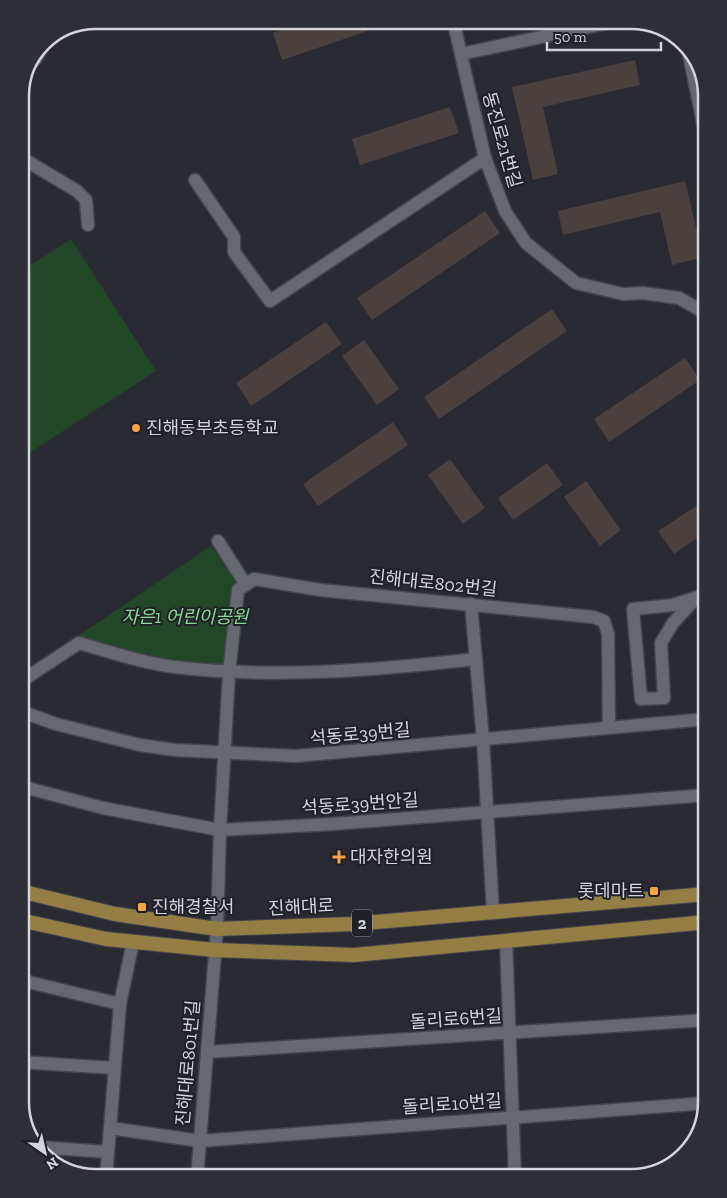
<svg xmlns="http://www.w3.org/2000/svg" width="727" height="1198" viewBox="0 0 727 1198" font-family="'Zilla Slab','Noto Sans KR',serif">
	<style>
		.green { fill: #214728 }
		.building { fill: #4a413e }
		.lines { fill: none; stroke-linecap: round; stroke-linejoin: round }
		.minor-casing { stroke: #44454b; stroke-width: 15 }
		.tertiary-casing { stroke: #44454b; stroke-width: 16 }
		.primary-casing { stroke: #44454b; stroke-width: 16 }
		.minor { stroke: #666870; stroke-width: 12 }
		.tertiary { stroke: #666870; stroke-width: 14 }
		.primary { stroke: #957e44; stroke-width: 14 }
		.poi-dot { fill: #f5a345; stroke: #1f2028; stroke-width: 2 }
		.labels { text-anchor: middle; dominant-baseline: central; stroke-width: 4; stroke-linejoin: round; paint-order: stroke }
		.shield { fill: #1f2028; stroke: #9e9fa5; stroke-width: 1 }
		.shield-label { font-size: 16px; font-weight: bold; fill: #d4d5da }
		.street-label { font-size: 18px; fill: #d4d5da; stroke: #1f2028 }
		.poi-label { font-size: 18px; fill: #d4d5da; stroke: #1f2028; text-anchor: start }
		.park-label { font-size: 18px; font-style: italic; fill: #88dd94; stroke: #1f2028 }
		.rim { fill: none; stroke: #d4d5da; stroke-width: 2.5 }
	</style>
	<rect width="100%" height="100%" fill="#292a32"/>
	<!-- green -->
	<g class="green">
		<path d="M71,239L156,371L20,459V272Z"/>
		<path d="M211,546L235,581L224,667L174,661L83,639L81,634Z"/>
	</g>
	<!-- building -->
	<g class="building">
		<path d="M312,20H400L282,60L273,33Z"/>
		<path d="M635,60L640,85L543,107L558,174L533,180L512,87Z"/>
		<path d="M450,107L459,133L360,165L352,139Z"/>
		<path d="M685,181L703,257L672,265L660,212L563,235L558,211Z"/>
		<path d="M485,211L500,233L372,320L357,298Z"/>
		<path d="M552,309L567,331L439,419L424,397Z"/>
		<path d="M326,322L342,344L251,406L236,383Z"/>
		<path d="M364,340L399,389L377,405L342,356Z"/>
		<path d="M685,358L700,380L609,442L594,419Z"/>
		<path d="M393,422L408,445L318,506L303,484Z"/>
		<path d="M450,459L485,508L463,524L428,475Z"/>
		<path d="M547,463L563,485L513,520L498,498Z"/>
		<path d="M586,481L621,530L600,546L564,497Z"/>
		<path d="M707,499V531L674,554L658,531Z"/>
	</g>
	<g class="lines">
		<!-- minor casing -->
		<g class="minor-casing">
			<g id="minor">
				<path d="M453,20L485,158L505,211L526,243L576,283L623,294L643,293L679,298L707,314"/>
				<path d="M688,49L707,143"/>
				<path d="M461,54L621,20"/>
				<path d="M20,157L77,191L86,200L88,225"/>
				<path d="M195,180L234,237V252L270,301L485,158"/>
				<path d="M218,541L246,585"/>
				<path d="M696,598L673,623L661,643L664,698L641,699L633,609L673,605L701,596L707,597"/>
				<path d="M471,604L483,739L493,913"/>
				<path d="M20,682L79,643C110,652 143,663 175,667C274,679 377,670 476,659"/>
				<path d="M20,711L56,724L140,745L175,750L296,756L707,719"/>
				<path d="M20,786L103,808L220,830L333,824L707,795"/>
				<path d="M506,940L515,1178"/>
				<path d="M20,980L120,1004"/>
				<path d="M207,1052L707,1020"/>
				<path d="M20,1062L114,1068"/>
				<path d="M110,1128L200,1141L707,1103"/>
				<path d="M38,1147L108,1152"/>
				<path d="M106,1178L120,1004L133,942"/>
				<path d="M197,1178L217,929L220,830L229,673L238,590L254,579L320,590L593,617L604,621L608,634L609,727"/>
			</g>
		</g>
		<!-- tertiary casing -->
		<g class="tertiary-casing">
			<path id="tertiary" d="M34,60L45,41"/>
		</g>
		<!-- primary casing -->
		<g class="primary-casing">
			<g id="primary">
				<path d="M20,891L115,914L217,929L352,924L707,894"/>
				<path d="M20,920L106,939L215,950L354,955L707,922"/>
			</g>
		</g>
		<!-- minor -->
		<use href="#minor" class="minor"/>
		<!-- tertiary -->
		<use href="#tertiary" class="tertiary"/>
		<!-- primary -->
		<use href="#primary" class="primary"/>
	</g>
	<!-- markers -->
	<g class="poi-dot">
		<circle cx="136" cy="428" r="5"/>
		<path d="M336.5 849.5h5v5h5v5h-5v5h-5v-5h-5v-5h5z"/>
		<rect x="649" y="886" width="10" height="10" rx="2.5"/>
		<rect x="137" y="902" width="10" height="10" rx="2.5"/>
	</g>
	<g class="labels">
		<!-- shield labels -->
		<rect class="shield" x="352" y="909.5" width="20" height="27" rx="4"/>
		<g class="shield-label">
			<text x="362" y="923">2</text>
		</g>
		<!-- street labels -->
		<g class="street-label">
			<text transform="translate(502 140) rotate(74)">동진로21번길</text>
			<text transform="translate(433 583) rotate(6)">진해대로802번길</text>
			<text transform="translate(360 734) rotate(-5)">석동로39번길</text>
			<text transform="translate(360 804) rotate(-4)">석동로39번안길</text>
			<text transform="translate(301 907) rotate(-3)">진해대로</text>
			<text transform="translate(456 1019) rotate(-4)">돌리로6번길</text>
			<text transform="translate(188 1063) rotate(-85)">진해대로801번길</text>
			<text transform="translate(452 1104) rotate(-4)">돌리로10번길</text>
		</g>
		<!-- poi labels -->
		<g class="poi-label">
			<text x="146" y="428">진해동부초등학교</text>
			<text x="350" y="857">대자한의원</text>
			<text x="644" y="891" text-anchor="end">롯데마트</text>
			<text x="152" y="907">진해경찰서</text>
		</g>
		<!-- park labels -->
		<g class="park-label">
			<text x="185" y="617">자은1 어린이공원</text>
		</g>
	</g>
	<!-- crop -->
	<path d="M0 0H727V1198H0ZM96 29H631A67 67 0 0 1 698 96V1102A67 67 0 0 1 631 1169H96A67 67 0 0 1 29 1102V96A67 67 0 0 1 96 29Z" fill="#2d2e36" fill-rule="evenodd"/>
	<path class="rim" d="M96 29H631A67 67 0 0 1 698 96V1102A67 67 0 0 1 631 1169H96A67 67 0 0 1 29 1102V96A67 67 0 0 1 96 29Z"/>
	<!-- north arrow -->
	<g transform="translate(45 1153) rotate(146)" stroke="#1f2028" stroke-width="4" paint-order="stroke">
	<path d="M0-4L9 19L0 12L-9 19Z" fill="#d4d5da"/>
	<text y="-8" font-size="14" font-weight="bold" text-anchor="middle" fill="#d4d5da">N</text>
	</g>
	<!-- scale -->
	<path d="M547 42v8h114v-8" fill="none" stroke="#d4d5da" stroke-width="2.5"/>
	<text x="554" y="42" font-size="15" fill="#d4d5da" stroke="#1f2028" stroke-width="4" paint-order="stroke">50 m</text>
</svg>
